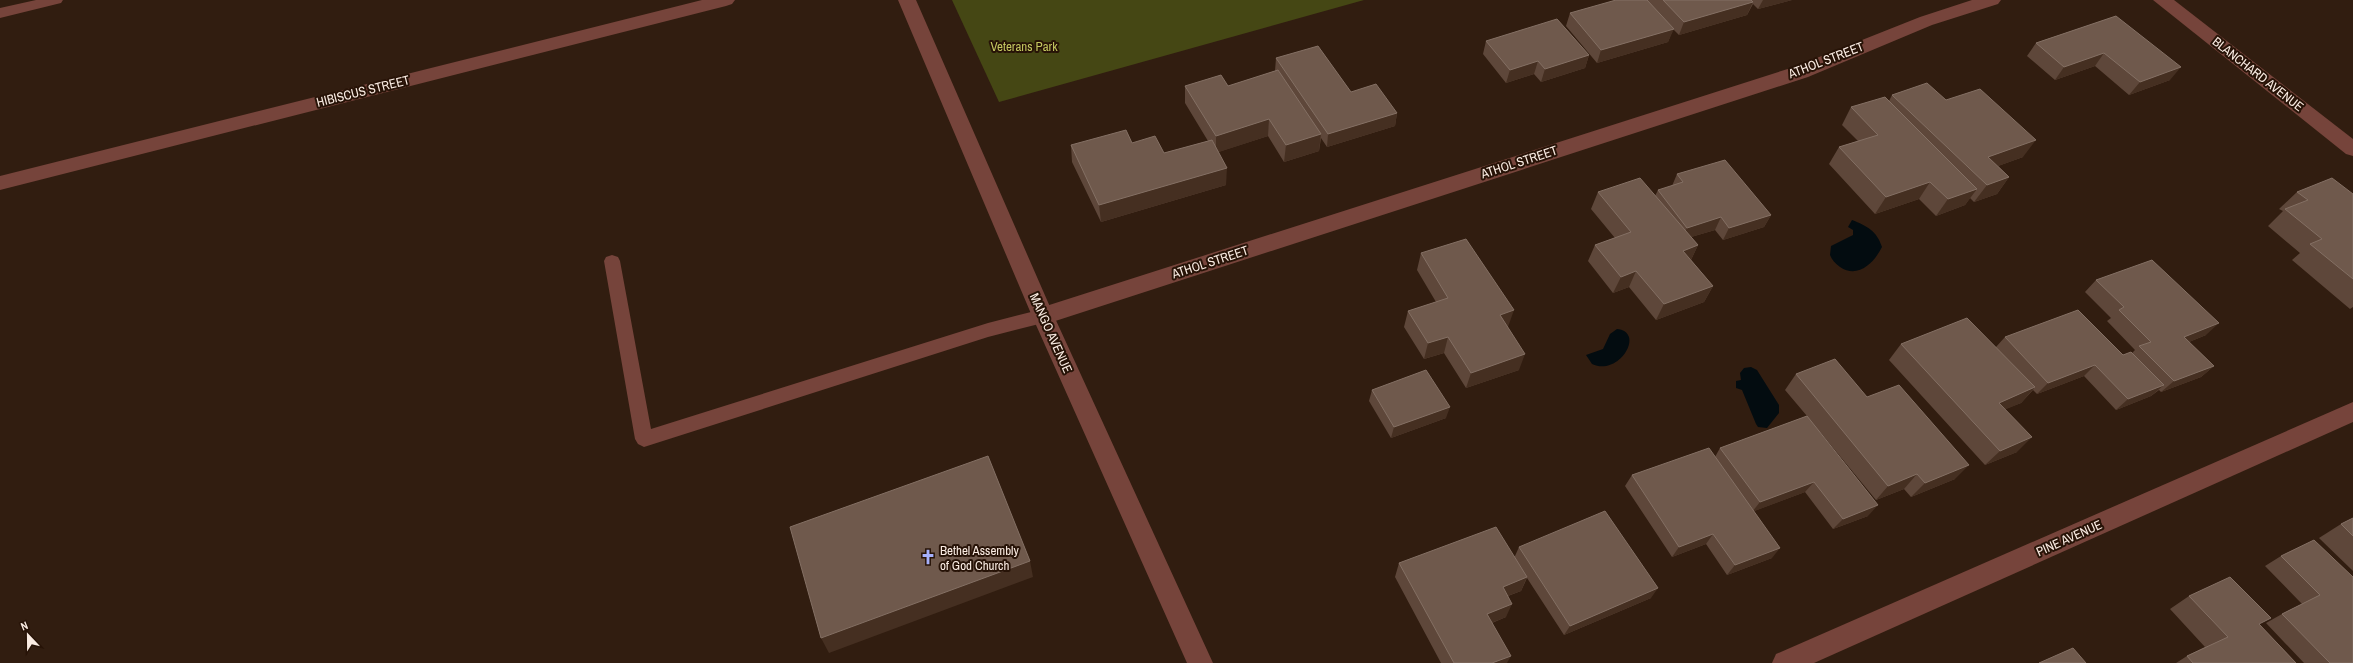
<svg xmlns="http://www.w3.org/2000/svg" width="2353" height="663" viewBox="0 0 2353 663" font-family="'Archivo Narrow',sans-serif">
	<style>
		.green { fill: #454714 }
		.water { fill: #030c10 }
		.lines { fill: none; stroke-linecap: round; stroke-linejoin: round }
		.service { fill: #76443b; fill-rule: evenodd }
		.minor { fill: #76443b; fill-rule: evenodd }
		.tertiary { fill: #76443b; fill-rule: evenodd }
		.wall { fill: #5e473a }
		.shaded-wall { fill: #452f21 }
		.building { fill: #6f594c; stroke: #847064 }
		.labels { text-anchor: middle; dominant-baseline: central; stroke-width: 4; stroke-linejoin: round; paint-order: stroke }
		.park-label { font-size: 13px; fill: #c3c760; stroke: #271307 }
		.street-label { font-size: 13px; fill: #faece3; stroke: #271307 }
		.poi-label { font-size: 13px; fill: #faece3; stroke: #271307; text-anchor: start }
	</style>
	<rect width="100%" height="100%" fill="#311d10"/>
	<!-- green -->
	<path class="green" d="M952,0H1364L999,102Z"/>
	<!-- water -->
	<g class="water">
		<path d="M1852,220C1867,226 1877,231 1882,247C1874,263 1858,279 1840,267C1835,263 1832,260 1830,255L1831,246L1853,235V230L1848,227Z"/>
		<path d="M1617,329C1646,332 1619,377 1592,364L1586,355L1603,349L1610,334Z"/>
		<path d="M1751,367L1757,370L1779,405V413L1767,428L1758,427L1756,424L1742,390L1736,388V381L1741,380L1740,373L1744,368Z"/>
	</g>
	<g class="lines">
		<!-- service -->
		<g class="service">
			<path d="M36,0H63L61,3L0,18V8Z"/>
			<path d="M612,255L618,257L620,261L651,429L988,323L1043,309L1049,311L1051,316L1049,321L1043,323L988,337L644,447L638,444L635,439L604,261L606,257Z"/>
		</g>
		<!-- minor -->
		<g class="minor">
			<path d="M702,0H735L732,4L726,6L0,190V176Z"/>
			<path d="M1972,0H2001L1998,4L1932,25L1808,77L1043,325L1035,322L1032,316L1035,310L1043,307L1794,67L1920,17Z"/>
			<path d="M2153,0H2174L2353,139V156L2346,154Z"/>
			<path d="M2353,402V422L1814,663H1772L1776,654Z"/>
		</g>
		<!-- tertiary -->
		<path class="tertiary" d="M898,0H916L1054,316L1213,663H1187L1032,316Z"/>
	</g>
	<!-- wall -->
	<g class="wall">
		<path d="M1647,0H1792L1758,9L1753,4L1747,15L1679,35L1673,29L1668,42L1597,63L1566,26L1570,13Z"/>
		<path d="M2116,16L2170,80L2129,95L2095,66L2055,80L2027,56L2036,43Z"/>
		<path d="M1486,41L1589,55L1585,68L1541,82L1534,74L1506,83L1483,54Z"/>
		<path d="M1276,58L1397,113L1395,126L1327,147L1321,138L1319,151L1284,162L1268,136L1218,152L1226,185L1101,222L1072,162L1071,145L1132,143L1164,153L1208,141L1185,103V86H1228L1275,71Z"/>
		<path d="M1892,95L1946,100L2023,157L1998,166L2009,177L1997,194L1974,202L1970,198L1965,205L1936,216L1919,199L1875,214L1829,164L1839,147L1858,141L1842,125L1851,107L1889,101Z"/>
		<path d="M1677,174L1771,215L1764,227L1723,240L1715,230L1691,237L1698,245L1691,260L1713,286L1704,302L1656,320L1629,287L1613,293L1588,261L1595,245L1615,238L1591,209L1598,192L1655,196L1658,190L1672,186Z"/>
		<path d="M2297,192L2353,194V307L2350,309L2292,260L2300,253L2268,226L2283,211L2279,209Z"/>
		<path d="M1421,253L1508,327H1507L1519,370L1466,388L1444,353L1424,359L1404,327L1408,311L1436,302L1417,270Z"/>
		<path d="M2096,280L2206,335L2189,342L2214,366L2201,377L2161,392L2159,390L2151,396L2116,410L2084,376L2037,394L2033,390L2021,403L2005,409L2017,452L1985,465L1889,360L1901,344L1996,347L2005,337L2123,355L2132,353L2135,350L2107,321L2111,318L2085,292Z"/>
		<path d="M1796,374L1867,397L1955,479L1911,497L1904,489L1876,500L1820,432L1868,516L1833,529L1805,492L1754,511L1772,558L1727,575L1706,544L1672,557L1625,486L1632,475L1715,457L1720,448L1807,416L1785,390Z"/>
		<path d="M1372,390L1446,418L1391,438L1369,401Z"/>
		<path d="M2353,518V571L2319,538L2341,524Z"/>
		<path d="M1519,547L1651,598L1564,635L1527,578L1521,591L1508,596L1506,617L1492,623L1507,663H1441L1395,577L1399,563L1515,556Z"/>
		<path d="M2281,556L2353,577V663H2304L2266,623L2282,614L2302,604L2265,566Z"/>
		<path d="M2189,596L2259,625L2296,663H2176L2187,656L2205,647L2170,609Z"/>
	</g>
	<!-- shaded-wall -->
	<g class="shaded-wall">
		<path d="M1763,0H1792L1758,9Z"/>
		<path d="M1753,2L1747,15L1679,35L1684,22Z"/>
		<path d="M1674,29L1668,42L1597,63L1601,50Z"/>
		<path d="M2104,53L2095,66L2055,80L2064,67Z"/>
		<path d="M1589,55L1585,68L1541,82L1545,69Z"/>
		<path d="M1538,61L1534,74L1506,83L1510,70Z"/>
		<path d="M2181,67L2170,80L2129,95L2140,82Z"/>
		<path d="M1397,113L1395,126L1327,147L1328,134Z"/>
		<path d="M1269,119L1268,136L1216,153V136Z"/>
		<path d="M1321,134L1319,151L1284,162L1286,145Z"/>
		<path d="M2036,140L2023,157L1976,174L1988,157Z"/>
		<path d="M1227,168L1226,185L1101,222L1099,205Z"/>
		<path d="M2009,177L1997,194L1974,202L1987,185Z"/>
		<path d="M1930,182L1919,199L1875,214L1886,197Z"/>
		<path d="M1977,189L1965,205L1936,216L1948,199Z"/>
		<path d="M1771,215L1764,227L1723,240L1729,228Z"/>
		<path d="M1721,217L1715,230L1681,240L1687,228Z"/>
		<path d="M1698,245L1690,262L1683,251Z"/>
		<path d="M1636,271L1629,287L1613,293L1621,277Z"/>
		<path d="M1713,286L1704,302L1656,320L1664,304Z"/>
		<path d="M1514,310L1508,327L1495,331L1500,315Z"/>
		<path d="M2219,323L2206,335L2172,349L2184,337Z"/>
		<path d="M1448,337L1444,353L1424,359L1428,343Z"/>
		<path d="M1525,354L1519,370L1466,388L1471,373Z"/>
		<path d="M2095,365L2084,376L2037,394L2048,383Z"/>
		<path d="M2214,366L2201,377L2161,392L2174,381Z"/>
		<path d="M2164,385L2151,396L2116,410L2128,399Z"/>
		<path d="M2035,387L2021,403L1985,418L1999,403Z"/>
		<path d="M1450,407L1446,418L1391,438L1394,427Z"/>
		<path d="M2032,437L2017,452L1985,465L2000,451Z"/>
		<path d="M1969,465L1955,479L1911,497L1925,483Z"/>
		<path d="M1917,474L1904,489L1876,500L1888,486Z"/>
		<path d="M1814,482L1805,492L1752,512L1760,502Z"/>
		<path d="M1878,505L1868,516L1833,529L1843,519Z"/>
		<path d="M1713,534L1706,544L1672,557L1679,547Z"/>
		<path d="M1780,548L1772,558L1727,575L1735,565Z"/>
		<path d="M1030,561L1033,577L829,653L821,638Z"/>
		<path d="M1527,577L1521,591L1496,600L1503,587Z"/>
		<path d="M1658,588L1651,598L1564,635L1570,626Z"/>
		<path d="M1512,604L1506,617L1481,627L1487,614Z"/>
		<path d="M1511,656L1507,663H1492Z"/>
	</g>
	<!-- building -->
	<g class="building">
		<path d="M1616,0H1647L1674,29L1601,50L1570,13Z"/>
		<path d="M1663,0H1751L1753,2L1684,22Z"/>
		<path d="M2116,16L2181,67L2140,82L2104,53L2064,67L2036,43Z"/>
		<path d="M1557,19L1589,55L1545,69L1538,61L1510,70L1486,41Z"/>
		<path d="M1318,46L1351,92L1376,84L1397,113L1328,134L1276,58Z"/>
		<path d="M1278,70L1321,134L1286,145L1269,119L1216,136L1185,86L1221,75L1228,86Z"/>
		<path d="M1927,83L1946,100L1980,89L2036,140L1988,157L2009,177L1987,185L1892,95Z"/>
		<path d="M1885,97L1977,189L1948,199L1930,182L1886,197L1839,147L1878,135L1851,107Z"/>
		<path d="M1126,130L1132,143L1155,136L1164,153L1212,140L1227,168L1099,205L1071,145Z"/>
		<path d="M1725,160L1771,215L1729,228L1721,217L1687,228L1658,190L1683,182L1677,174Z"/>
		<path d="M1640,178L1698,245L1683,251L1713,286L1664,304L1636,271L1621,277L1595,245L1631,232L1598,192Z"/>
		<path d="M2332,178L2353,194V279L2310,244L2322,239L2285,209L2308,200L2297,192Z"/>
		<path d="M1466,239L1514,310L1500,315L1525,354L1471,373L1448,337L1428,343L1408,311L1448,298L1421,253Z"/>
		<path d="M2152,260L2219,323L2184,337L2214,366L2174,381L2139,346L2151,342L2119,310L2124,307L2096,280Z"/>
		<path d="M2078,310L2123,355L2131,352L2164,385L2128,399L2095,365L2048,383L2005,337Z"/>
		<path d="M1967,318L2035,387L1999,403L2032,437L2000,451L1901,344Z"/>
		<path d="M1835,359L1867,397L1899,385L1969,465L1925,483L1917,474L1888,486L1796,374Z"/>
		<path d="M1426,370L1450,407L1394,427L1372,390Z"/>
		<path d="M1807,416L1878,505L1843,519L1814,482L1760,502L1720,448Z"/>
		<path d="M1709,448L1780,548L1735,565L1713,534L1679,547L1632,475Z"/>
		<path d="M988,456L1030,561L821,638L790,527Z"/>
		<path d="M1605,511L1658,588L1570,626L1519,547Z"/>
		<path d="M2353,518V536L2341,524Z"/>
		<path d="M1496,527L1527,577L1503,587L1512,604L1487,614L1511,656L1492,663H1454L1399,563Z"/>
		<path d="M2314,540L2353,577V663H2330L2282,614L2320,595L2281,556Z"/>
		<path d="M2230,577L2271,618L2259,624L2296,663H2193L2187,656L2228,637L2189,596Z"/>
		<path d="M2073,648L2086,663H2039Z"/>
	</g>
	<!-- icons -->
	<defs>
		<g id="church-bare" transform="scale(1.2)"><path d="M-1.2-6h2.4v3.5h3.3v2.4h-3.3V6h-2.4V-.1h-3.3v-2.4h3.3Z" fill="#a6b1fc" stroke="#271307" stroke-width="2.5" paint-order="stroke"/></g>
	</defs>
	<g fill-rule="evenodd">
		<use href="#church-bare" x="928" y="557"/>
	</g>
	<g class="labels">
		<!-- park labels -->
		<g class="park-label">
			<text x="1024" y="46">Veterans Park</text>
		</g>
		<!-- street labels -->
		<g class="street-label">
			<text transform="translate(1826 60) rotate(-21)">ATHOL STREET</text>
			<text transform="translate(2258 74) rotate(38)">BLANCHARD AVENUE</text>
			<text transform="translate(363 91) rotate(-14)">HIBISCUS STREET</text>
			<text transform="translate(1519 162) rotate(-18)">ATHOL STREET</text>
			<text transform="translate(1210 262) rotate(-18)">ATHOL STREET</text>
			<text transform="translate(1051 333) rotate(66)">MANGO AVENUE</text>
			<text transform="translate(2069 538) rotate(-24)">PINE AVENUE</text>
		</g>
		<!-- poi labels -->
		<g class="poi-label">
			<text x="940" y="550">Bethel Assembly<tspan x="940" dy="15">of God Church</tspan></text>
		</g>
	</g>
	<!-- north arrow -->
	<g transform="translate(28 635) rotate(338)" stroke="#271307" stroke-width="3" paint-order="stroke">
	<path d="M0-3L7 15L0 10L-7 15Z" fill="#faece3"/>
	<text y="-6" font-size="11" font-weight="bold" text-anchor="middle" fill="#faece3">N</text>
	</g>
</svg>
